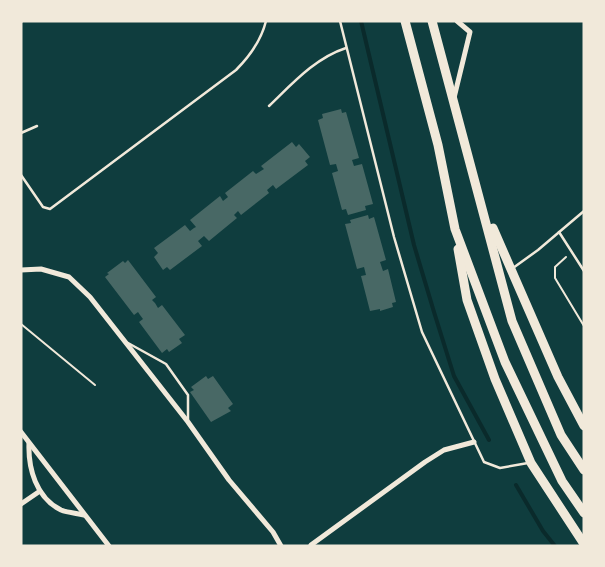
<svg xmlns="http://www.w3.org/2000/svg" width="605" height="567" viewBox="0 0 605 567" font-family="Helvetica,sans-serif">
	<style>
		.lines { fill: none; stroke-linecap: round; stroke-linejoin: round }
		.stream { stroke: #0a2a2b; stroke-width: 4 }
		.building { fill: #486865 }
		.path { stroke: #f1e9da; stroke-width: 2 }
		.service { stroke: #f1e9da; stroke-width: 2.5 }
		.minor { stroke: #f1e9da; stroke-width: 5 }
		.primary { stroke: #f1e9da; stroke-width: 9 }
	</style>
	<rect width="100%" height="100%" fill="#0f3d3e"/>
	<g class="lines">
		<!-- stream -->
		<g class="stream">
			<path d="M361,21L414,245L434,312L454,376L489,440"/>
			<path d="M516,485L543,531L555,546"/>
		</g>
	</g>
	<!-- building -->
	<g class="building">
		<path d="M341,109L342,113L346,112L359,158L352,160L354,166L362,164L373,204L365,206L366,210L348,215L346,209L342,210L332,173L338,171L336,164L330,165L318,120L323,118L322,114Z"/>
		<path d="M292,142L296,147L299,144L310,157L305,161L308,165L276,189L273,185L267,190L269,193L241,215L238,211L234,215L237,218L209,241L204,236L198,241L202,246L170,270L167,267L163,270L154,257L158,253L154,248L185,225L190,231L194,228L196,227L190,220L220,196L223,201L228,197L225,193L253,171L256,174L264,169L261,166Z"/>
		<path d="M368,215L369,219L374,217L386,260L380,262L383,271L388,269L396,302L392,303L393,307L380,311V309L370,311L361,276L366,275L364,267L357,269L345,224L351,223L350,220Z"/>
		<path d="M128,260L156,297L152,300L155,303L158,308L162,305L185,335L179,339L182,343L169,352L167,349L162,353L139,322L143,319L140,315L138,312L134,315L105,277L109,274L107,273L123,261L125,263Z"/>
		<path d="M206,376L208,379L213,376L233,404L228,408L231,411L211,422L190,392L194,390L191,387Z"/>
	</g>
	<g class="lines">
		<!-- path -->
		<g class="path">
			<path d="M566,257L555,267V278L584,326"/>
			<path d="M21,324L95,385"/>
		</g>
		<!-- service -->
		<g class="service">
			<path d="M340,21L394,237L422,332L484,462L500,468L528,463"/>
			<path d="M21,22L22,21"/>
			<path d="M269,106C292,84 315,58 346,48"/>
			<path d="M21,133L37,126"/>
			<path d="M21,175L43,207L50,209L236,70C250,56 261,41 266,21"/>
			<path d="M559,232L584,271"/>
			<path d="M513,268L538,250L584,211"/>
			<path d="M128,343L166,364L188,395V420"/>
		</g>
		<!-- minor -->
		<g class="minor">
			<path d="M454,98L470,32L457,21"/>
			<path d="M21,270L41,269L69,277L90,297L188,422L229,480L273,532L281,546"/>
			<path d="M21,432L109,546"/>
			<path d="M29,443C28,468 36,498 61,510C68,513 77,513 84,515"/>
			<path d="M21,504L40,491"/>
			<path d="M311,545L425,462L444,450L474,442"/>
		</g>
		<!-- primary -->
		<g class="primary">
			<path d="M405,21L438,145L455,229L505,362L562,481L584,513"/>
			<path d="M432,21L512,321L561,435L584,470"/>
			<path d="M493,228L558,377L584,426"/>
			<path d="M458,249L467,300L495,379L531,463L584,544"/>
		</g>
	</g>
	<!-- border -->
	<rect width="605" height="567" fill="none" stroke="#f1e9da" stroke-width="45"/>
</svg>
